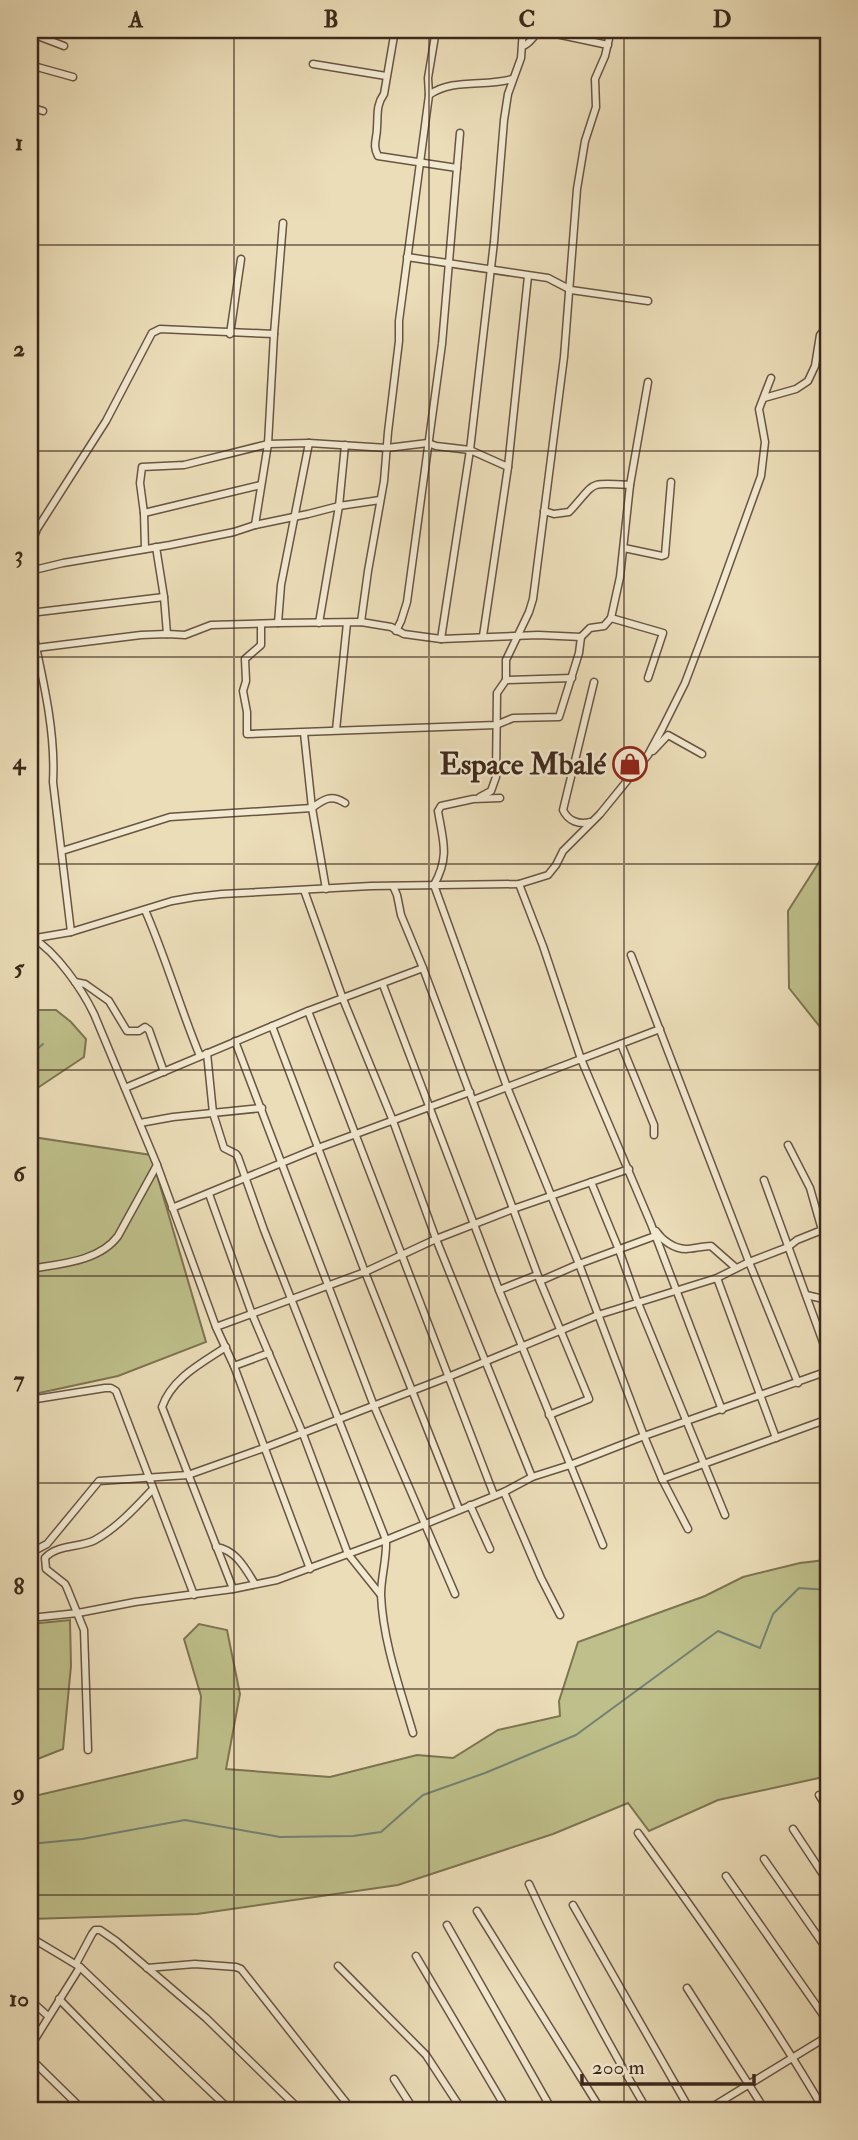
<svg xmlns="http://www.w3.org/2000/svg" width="858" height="2140" viewBox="0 0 858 2140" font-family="'IM FELL Double Pica',serif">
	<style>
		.green { fill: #bebf8a; stroke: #7d7452; stroke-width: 2 }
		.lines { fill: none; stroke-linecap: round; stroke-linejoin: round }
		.stream { stroke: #738173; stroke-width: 2 }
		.street-casing { stroke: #685542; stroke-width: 9 }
		.street { stroke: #f2e9d1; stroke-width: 6 }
		.grid { fill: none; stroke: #3c281b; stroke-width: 2; stroke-opacity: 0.55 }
		.labels { text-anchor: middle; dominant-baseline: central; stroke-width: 5; stroke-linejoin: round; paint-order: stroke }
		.poi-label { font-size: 30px; font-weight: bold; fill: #3c281b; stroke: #f2e9d1; text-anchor: end }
		.neatline { fill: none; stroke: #3c281b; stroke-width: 2.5 }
		.grid-label { font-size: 23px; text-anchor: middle; font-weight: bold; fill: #3c281b }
	</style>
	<rect width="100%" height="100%" fill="#ebddb8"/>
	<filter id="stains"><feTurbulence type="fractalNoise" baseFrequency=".00286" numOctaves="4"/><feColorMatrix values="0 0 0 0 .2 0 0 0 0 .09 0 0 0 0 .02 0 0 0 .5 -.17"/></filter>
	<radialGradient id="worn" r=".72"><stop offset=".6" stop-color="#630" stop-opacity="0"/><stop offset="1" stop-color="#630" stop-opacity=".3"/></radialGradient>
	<!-- green -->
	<g class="green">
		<path d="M828,848V1037L789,988L788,911Z"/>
		<path d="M30,1010H56L71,1022L86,1039L84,1057L30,1093Z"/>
		<path d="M30,1131L33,1137L151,1155L206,1342L118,1376L30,1395Z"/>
		<path d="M825,1560L828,1562V1776L718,1800L649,1831L628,1803L553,1834L398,1885L197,1914L30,1919V1797L197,1758L201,1696L184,1639L199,1624L227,1630L240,1694L226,1769L330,1777L417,1755L453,1758L498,1730L560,1716L559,1701L578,1642L705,1596L743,1577L800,1563Z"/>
		<path d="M70,1620L71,1666L63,1749L30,1762V1624Z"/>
	</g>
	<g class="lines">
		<!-- stream -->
		<g class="stream">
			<path d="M828,928L824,943L822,990L828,997"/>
			<path d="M30,1055L43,1044"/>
			<path d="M30,1842L40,1843L82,1839L185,1820L280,1837L353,1836L381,1832L423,1795L485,1773L576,1735L718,1631L760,1648L773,1614L799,1588L828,1590"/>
		</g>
		<!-- street casing -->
		<g class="street-casing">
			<g id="street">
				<path d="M395,30L384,94C376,105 378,114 377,128C377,139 372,145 378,156L457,168"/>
				<path d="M30,33L64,46"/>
				<path d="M523,46C531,44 533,34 542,31L608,45"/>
				<path d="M313,64L386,76"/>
				<path d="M30,65L73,77"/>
				<path d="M429,95C452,78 485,87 512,79"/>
				<path d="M30,107L43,111"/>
				<path d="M407,257L548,278L571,290L648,301"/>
				<path d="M230,334L241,259"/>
				<path d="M764,398L796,389L808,381L815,366L820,335L828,325"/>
				<path d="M544,511L554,514L569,512C597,482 586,482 630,485"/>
				<path d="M144,513L261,485"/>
				<path d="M255,525L268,444L274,334L283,223"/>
				<path d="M30,547L37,529L106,421L152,333L160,329L274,334"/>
				<path d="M156,547L164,597L167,634"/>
				<path d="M624,548L662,556L665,555L671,482"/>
				<path d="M145,549L144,513L140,483L142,467L184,465L268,444L309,443L387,448L428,443L436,446L470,450L508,467"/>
				<path d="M30,571L63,563L170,545L234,532L255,525L308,514L339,506L380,500"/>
				<path d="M30,613L164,597"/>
				<path d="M611,618L663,633L648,678"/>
				<path d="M30,619C41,672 56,728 53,782L71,932"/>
				<path d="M361,622L368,571L384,481L388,432L399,341V321L429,95L428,78L436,30"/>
				<path d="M278,623L281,585L309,443"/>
				<path d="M319,623L339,506L345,445"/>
				<path d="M261,624V645L245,659L246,681L243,691L247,712V734L496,725L513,718L559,717L579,653L581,637"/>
				<path d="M396,631L401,621L407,602L442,344L460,133"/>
				<path d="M483,636L508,467L528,276"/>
				<path d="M441,639L470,450L494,242L504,120L508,94L521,58L523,30"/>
				<path d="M36,648L141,635L167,634L185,635L211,625L278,623L361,622L391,627L404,634L441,639L538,635L581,637L590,628L604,626L611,618L620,577L630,485L648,382"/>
				<path d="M506,680V660L529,612L533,599L564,357L577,189L585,141L596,107L595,79L605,56L611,30"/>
				<path d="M336,730L347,623"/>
				<path d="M304,733L312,808L326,889"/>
				<path d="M653,751L668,735L702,754"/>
				<path d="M480,797L491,791L496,777L497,693L506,680L572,678"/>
				<path d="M500,798L473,799L441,806L438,811C443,841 450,856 434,885L507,1087L579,1264L644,1436L662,1479L688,1529"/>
				<path d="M590,822C579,825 568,821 563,810L594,682"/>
				<path d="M62,851L170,817L312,808C324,799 331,794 345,803"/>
				<path d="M519,884L543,946L581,1059L651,1224L722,1410"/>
				<path d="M304,890L343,999L393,1121L436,1239L532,1477"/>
				<path d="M145,910C166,958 180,1008 200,1056"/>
				<path d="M33,938C56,952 82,989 94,1014L157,1165L216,1327L234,1366L310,1569"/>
				<path d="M30,939L71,932L172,901L195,897L222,894L371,886L519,884L548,875L556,865L563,851L600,814L648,755L662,729L685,683L717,598L761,476L765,442L759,409L771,378"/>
				<path d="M631,955L749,1262L798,1383"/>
				<path d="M423,968L540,1281L589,1399L549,1415"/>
				<path d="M75,982L85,984L109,1001L127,1031H139L145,1027L149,1030L164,1072"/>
				<path d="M383,985L499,1290L603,1545"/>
				<path d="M308,1011L494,1495"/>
				<path d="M272,1026L365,1272L459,1509"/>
				<path d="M235,1041L374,1406L455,1594"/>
				<path d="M621,1044L654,1125V1135"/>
				<path d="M207,1053L213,1113L224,1148L236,1154L238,1157L264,1230L386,1540C387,1559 381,1576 381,1595C383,1642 400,1688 413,1733"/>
				<path d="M125,1088L308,1011L423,968L401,915L397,895L393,886"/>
				<path d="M473,1100L660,1029"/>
				<path d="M140,1123L173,1117L262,1108"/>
				<path d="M764,1180L828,1356"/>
				<path d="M591,1182L619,1250L638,1303L725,1515"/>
				<path d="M209,1194L252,1314L303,1434L348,1554L380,1594"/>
				<path d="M172,1208L318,1148L470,1092"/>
				<path d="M656,1231C662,1240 674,1249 686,1249C693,1249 702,1246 711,1246L736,1268"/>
				<path d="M30,1269C58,1264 99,1262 118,1236L157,1165"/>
				<path d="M717,1278L776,1438"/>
				<path d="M540,1281L579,1264L655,1236"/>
				<path d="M499,1290L537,1275"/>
				<path d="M806,1295L828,1300"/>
				<path d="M216,1327L365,1272L436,1239L513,1209L629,1169"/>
				<path d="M226,1347C202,1363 172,1378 162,1407L233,1589"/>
				<path d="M234,1366L269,1353"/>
				<path d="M30,1400L105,1388H111L116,1391L194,1595"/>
				<path d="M662,1479L828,1419"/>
				<path d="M504,1492L541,1578L560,1615"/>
				<path d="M470,1505L490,1549"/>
				<path d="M216,1547C236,1550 245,1568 255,1584"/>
				<path d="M30,1553L47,1544L99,1481L188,1475L264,1448L448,1377L598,1315L717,1278L749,1262L788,1247L797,1240L822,1230L810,1188L788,1145"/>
				<path d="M30,1618L78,1613L135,1602L233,1589L277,1580L386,1540L504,1492L532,1477L570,1465L644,1436L828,1371"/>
				<path d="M88,1750L84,1630L67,1588L65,1584L46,1569L45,1558C57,1544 80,1548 95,1540C117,1528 136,1507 153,1489"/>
				<path d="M819,1795L828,1809"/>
				<path d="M793,1829L828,1882"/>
				<path d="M638,1833C703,1923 768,2014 824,2110"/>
				<path d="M764,1859L828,1951"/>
				<path d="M726,1876L828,2022"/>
				<path d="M529,1884C564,1961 604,2037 647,2110"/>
				<path d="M573,1905L690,2110"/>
				<path d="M477,1911L601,2110"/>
				<path d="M447,1925L552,2110"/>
				<path d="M30,1937L80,1967L230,2110"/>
				<path d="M416,1956L507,2110"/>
				<path d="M76,1964L92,1934L95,1930H100L116,1941L206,2018L300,2110"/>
				<path d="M338,1966L426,2055L462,2110"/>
				<path d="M147,1968L195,1964L236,1967L241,1969L352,2110"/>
				<path d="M687,1988L765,2110"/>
				<path d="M59,1999L168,2110"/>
				<path d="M30,2000L48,2016"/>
				<path d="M30,2047L80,1967"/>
				<path d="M30,2058L83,2110"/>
				<path d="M394,2079L414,2110"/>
				<path d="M707,2110L828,2036"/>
			</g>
		</g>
		<!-- street -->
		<use href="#street" class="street"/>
	</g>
	<!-- grid -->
	<path class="grid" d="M234,30V2110M429,30V2110M624,30V2110M30,245H828M30,451H828M30,657H828M30,864H828M30,1070H828M30,1276H828M30,1483H828M30,1689H828M30,1895H828"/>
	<!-- icons -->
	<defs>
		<g id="shop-ring" transform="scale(1.75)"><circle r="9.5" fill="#f2e9d1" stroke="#8f2418" stroke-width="1.5"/><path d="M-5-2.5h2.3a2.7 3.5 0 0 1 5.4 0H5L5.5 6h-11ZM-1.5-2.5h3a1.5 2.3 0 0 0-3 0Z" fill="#8f2418"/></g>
	</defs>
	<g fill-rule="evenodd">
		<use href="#shop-ring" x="630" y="764"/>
	</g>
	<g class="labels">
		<!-- poi labels -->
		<g class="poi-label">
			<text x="606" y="764">Espace Mbalé</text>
		</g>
	</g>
	<!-- margin -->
	<rect width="858" height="2140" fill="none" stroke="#ebddb8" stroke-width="77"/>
	<!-- scale -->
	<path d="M582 2074v10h172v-10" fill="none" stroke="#3c281b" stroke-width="3.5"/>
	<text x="592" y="2074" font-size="21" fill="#3c281b" stroke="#f2e9d1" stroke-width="5" paint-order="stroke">200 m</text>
	<rect x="38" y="38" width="782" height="2064" class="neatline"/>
	<g class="grid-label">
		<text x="136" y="27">A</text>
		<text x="331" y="27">B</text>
		<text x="527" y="27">C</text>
		<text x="722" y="27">D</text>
		<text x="19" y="150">1</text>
		<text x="19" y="356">2</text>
		<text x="19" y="562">3</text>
		<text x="19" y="769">4</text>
		<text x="19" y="975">5</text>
		<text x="19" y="1181">6</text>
		<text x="19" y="1387">7</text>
		<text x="19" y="1594">8</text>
		<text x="19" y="1800">9</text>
		<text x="19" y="2006">10</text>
	</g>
	<rect width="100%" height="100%" filter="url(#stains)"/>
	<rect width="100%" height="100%" fill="url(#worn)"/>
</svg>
